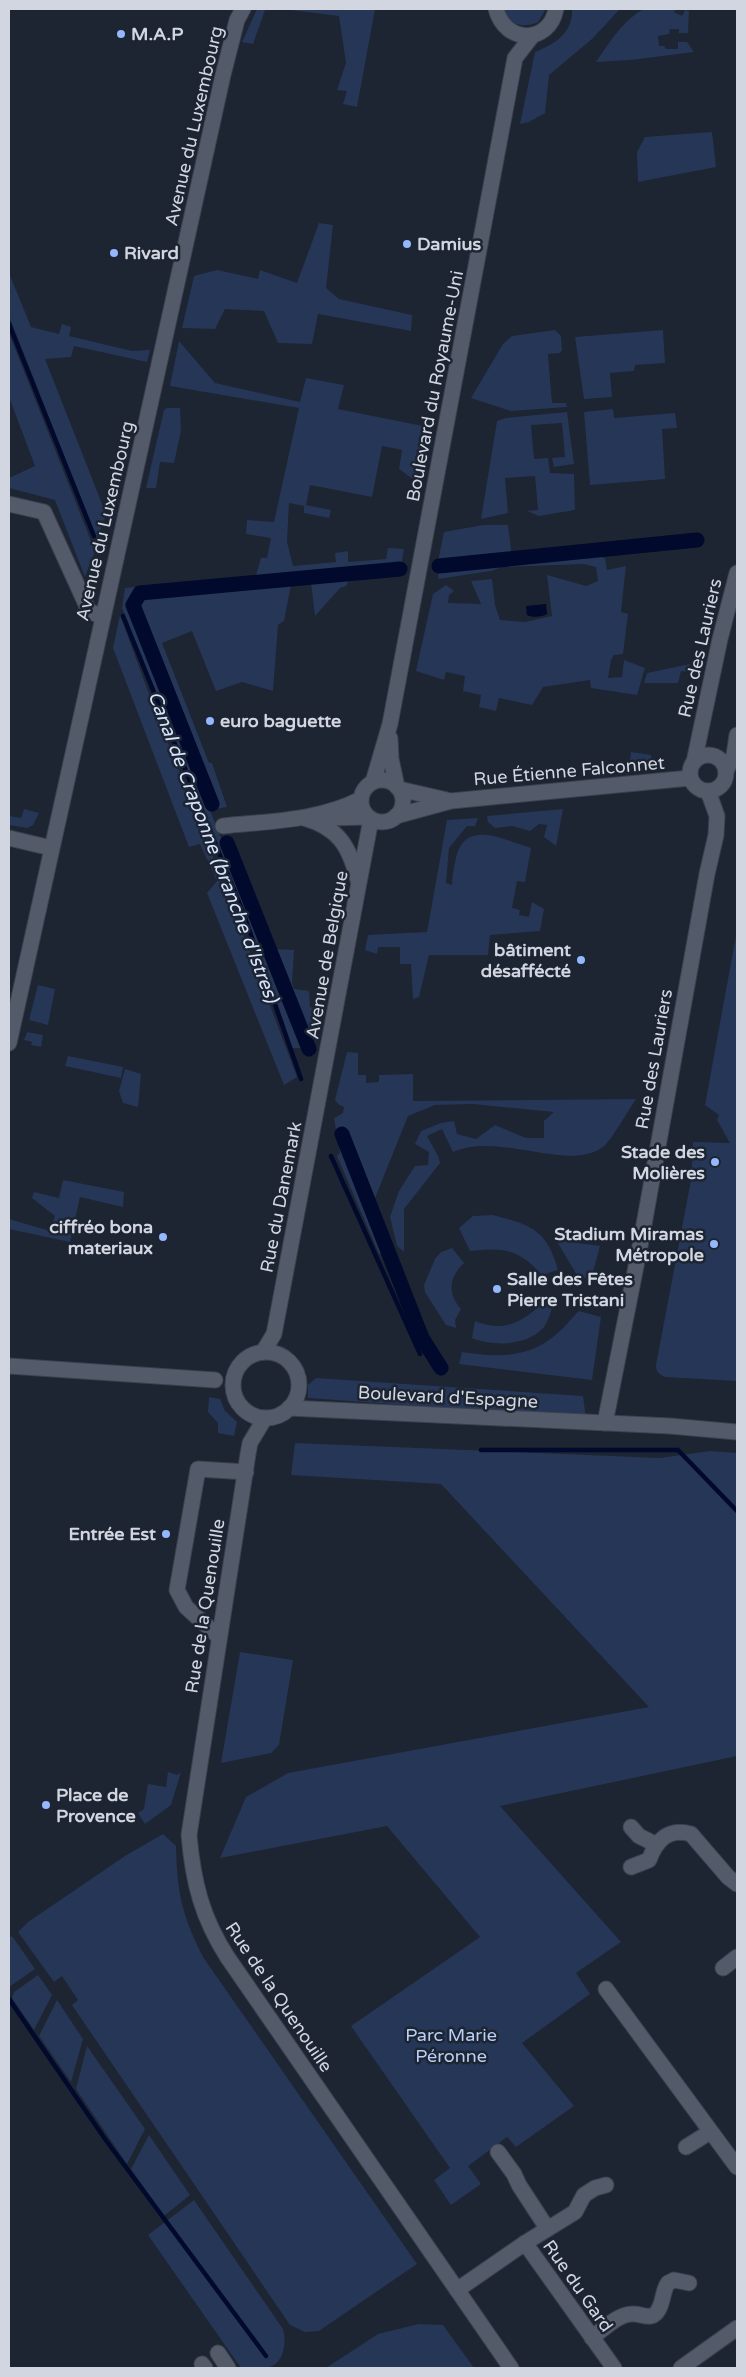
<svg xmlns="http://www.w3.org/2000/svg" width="746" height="2377" viewBox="0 0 746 2377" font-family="'Varela Round',sans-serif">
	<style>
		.green { fill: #263657 }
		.water { fill: #01092c }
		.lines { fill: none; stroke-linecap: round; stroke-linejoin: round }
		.stream { stroke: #01092c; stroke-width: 4.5 }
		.canal { stroke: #01092c; stroke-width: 15 }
		.minor-casing { stroke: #3c414d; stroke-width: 17 }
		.minor { stroke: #535b6b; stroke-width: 15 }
		.poi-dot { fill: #94b7fd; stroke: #1d2432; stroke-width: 2 }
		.labels { text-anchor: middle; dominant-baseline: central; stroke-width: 5; stroke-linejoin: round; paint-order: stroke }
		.poi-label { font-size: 18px; font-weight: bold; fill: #d1d6e0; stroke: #1d2432; text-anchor: start }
		.street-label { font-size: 18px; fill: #d1d6e0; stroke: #1d2432 }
		.park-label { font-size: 18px; fill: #bacff8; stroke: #1d2432 }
		.water-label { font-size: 19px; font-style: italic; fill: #d5e3fe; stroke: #1d2432 }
	</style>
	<rect width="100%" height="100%" fill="#1d2432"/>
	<!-- green -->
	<g class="green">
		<path d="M257,9H375L357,107L343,104L347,91L337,90L346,63L339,16L283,9L265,10L253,44L242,42Z"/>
		<path d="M503,9H546L538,22C523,29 509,25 503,9Z"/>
		<path d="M572,9H620L592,39L549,75L545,113L529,122L520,124L535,52C555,44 573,33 572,9Z"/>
		<path d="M644,9H676L674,12L682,16L685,10L689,11L688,33H679V29H670L669,34L658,36L659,46H664L666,49H678V42H687L694,52L631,60L596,62C609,43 624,19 644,9Z"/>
		<path d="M712,132L716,167L638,182L637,152L645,137Z"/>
		<path d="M319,223L333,225L326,288L339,299L412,315L411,331L318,314L312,344L278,343L264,311L225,309L215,329L182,328L194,276L217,270L258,279L260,270L297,283Z"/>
		<path d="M9,273L31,327L59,334L62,324L71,327L69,336L132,351L150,350L147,362L74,346L71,357L45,359L106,514L97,539L9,316Z"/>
		<path d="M555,330L561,336L562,350L560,353L548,354L552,403H566L567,407L511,411L471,398L503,344L512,336Z"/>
		<path d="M663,330L665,363L635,365L634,371L610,373L612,397L584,399L575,337Z"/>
		<path d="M9,333L95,551L85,577L55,500L9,488V478L35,466L9,397Z"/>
		<path d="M179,341L215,383L300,402L306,378L344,385L338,409L428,427L417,482L399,469L402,450L382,446L372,497L310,485L306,505L331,510L329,518L304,513V506L289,503L287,542L293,566L336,562L335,553L348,551V562L386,559L388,548L404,549L401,567L140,591L130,605L303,1048H292L244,909L122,608L125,588L256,575L261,558H267L271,538L246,534L247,520L274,522L299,408L170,386Z"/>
		<path d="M167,408H180L181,431L174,463L160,462L156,488H146L164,410Z"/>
		<path d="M613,409L614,418L675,413L677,428L662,429L665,479L590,485L584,412Z"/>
		<path d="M567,412L574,464L554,467L552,458L565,457L562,423L531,425L534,459L548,458L550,473L574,474L575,510L539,516L527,511L538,510L535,476L505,478L508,513L481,519L497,421L506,418Z"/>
		<path d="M483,525H508L512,557L438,562L444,532Z"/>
		<path d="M594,555L605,558L607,570L626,566L621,612L628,614L623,654L614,655L611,660L608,678L622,677L624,660L645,668L637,695L591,688L590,680L543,687L532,705L499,698L496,711L479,707L481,695L463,691L465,676L446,672L444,680L416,671L433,594L446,585L454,591L449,595L448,603L481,604L471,581L492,579L495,605L500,620L525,622L552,616L547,575L586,586L598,581L596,567L584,564L502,567L491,571L438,579L439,569Z"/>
		<path d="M400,572V575L349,580L346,586L340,588L315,616L311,583L291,585L284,621L278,625L273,691L242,682L216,691L192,631L162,643L209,763H212L227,807L215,809L136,606L142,596Z"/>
		<path d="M120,615L155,710L232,904L297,1077L284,1085L207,893L217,881L200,844L189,847L113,648Z"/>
		<path d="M690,664V672L681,671L678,683H644L647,673Z"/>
		<path d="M631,752L651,755L652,765L629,768Z"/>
		<path d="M24,809L39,813L33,825L27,828L9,825V816L21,818Z"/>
		<path d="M563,809L556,846L544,837L547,825L539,824L530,831L512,826L495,828L488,822L487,816Z"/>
		<path d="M478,818L475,826H467L449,848L446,883L452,885C452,876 454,867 456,858C465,818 504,840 531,848L525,882L517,881L512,908L520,910L519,915L529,917L532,902L544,909L540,931L490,935L488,955H429L419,997L413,999L411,964H400V947H378L377,954L365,950L368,935L427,932L447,820Z"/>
		<path d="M737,930V1381L665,1377C659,1374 656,1372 656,1365L691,1180L693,1142L730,1143L717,1120L719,1115L705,1105Z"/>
		<path d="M273,949L294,950L292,983L294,989L309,991L310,1007L320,1009L317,1028L305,1032Z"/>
		<path d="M38,985L55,989L48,1025L29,1020Z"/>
		<path d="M27,1032L43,1035L41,1047L31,1045L32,1042L24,1040Z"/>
		<path d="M347,1052L358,1053V1075H366V1083L379,1082V1075L413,1074V1101L636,1099C629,1109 612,1140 603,1147C567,1173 499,1131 453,1152L442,1129L427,1136L438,1156L440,1163L404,1209V1252L397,1246L390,1217L399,1191L415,1166L428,1165L429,1152L415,1144L421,1131L441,1123L454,1121L457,1134L476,1139L495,1125L526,1138H544V1121L554,1112L473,1104L435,1105L408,1116L373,1203L384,1252L379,1254L337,1156L340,1153L334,1118L343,1113L344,1107L338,1104L335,1100Z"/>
		<path d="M68,1056L123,1067L121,1078L65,1066Z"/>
		<path d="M125,1069L141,1074L138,1107L123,1103L119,1091Z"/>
		<path d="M63,1180L124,1192L123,1207L80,1197L70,1242L9,1229V1219L50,1231L55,1216L32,1198L34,1192L59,1198Z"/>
		<path d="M493,1215C531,1225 547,1230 558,1270L542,1275C519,1249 504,1247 470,1251L459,1228L473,1216Z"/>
		<path d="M556,1240L600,1246L591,1280L577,1275Z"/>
		<path d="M452,1248L464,1263C449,1277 447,1293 461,1309L455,1320L456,1328L446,1325L425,1292L424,1285L435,1259L441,1252Z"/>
		<path d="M543,1303L553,1305C550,1315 547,1326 539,1332C521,1346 491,1346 472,1338L475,1321C504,1333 522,1322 543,1303Z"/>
		<path d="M579,1311L601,1317L592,1380L459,1364L462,1352C499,1358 532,1358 560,1331C567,1325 572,1317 579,1311Z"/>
		<path d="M316,1378L583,1396L586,1418L308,1398V1385Z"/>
		<path d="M209,1397L220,1399L225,1411L237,1422L234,1436L218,1433V1423L208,1412Z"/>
		<path d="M295,1443L660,1458L710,1451L737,1453V1756L500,1806L621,1942L576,1973L590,1994L522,2043L574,2106L516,2147L507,2137L468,2166L481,2184L451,2205L434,2180L450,2168L351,2026L480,1937L387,1826L220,1858L246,1797L288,1773L649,1707L441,1484L291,1475Z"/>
		<path d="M240,1652L293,1660L279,1745L271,1753L221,1763Z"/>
		<path d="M168,1772L177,1775L181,1772L171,1805L145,1824L138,1813L144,1809L148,1784L166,1787Z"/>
		<path d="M163,1834L176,1846C177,1893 182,1915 203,1957L417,2264L319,2331L305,2332L290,2325L72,2005L78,2000L62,1976L54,1982L18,1932L28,1922L125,1856Z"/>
		<path d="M12,1936L35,1969L9,1987V1938Z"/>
		<path d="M38,1975L52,1995L34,2030L12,1998L14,1992Z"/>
		<path d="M57,2000L83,2039L71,2082L39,2036Z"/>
		<path d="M87,2046L145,2129L127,2164L76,2089Z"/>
		<path d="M149,2135L190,2195L164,2216L131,2169Z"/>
		<path d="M194,2200L283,2329C287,2343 284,2366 265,2368C257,2369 249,2368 241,2368L148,2235Z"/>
		<path d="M419,2324L443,2325L474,2368H326L378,2334Z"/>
	</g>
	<!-- water -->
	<path class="water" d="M546,604L547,614C542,617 532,618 527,615L526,606Z"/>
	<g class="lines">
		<!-- stream -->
		<g class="stream">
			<path d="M9,324L94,536"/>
			<path d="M123,616L243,912L301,1079"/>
			<path d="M331,1156L420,1354"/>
			<path d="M481,1450H678L737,1511"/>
			<path d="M9,1999L105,2139L266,2356"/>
		</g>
		<!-- canal -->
		<g class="canal">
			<path d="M439,566L697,540"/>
			<path d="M212,804L133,605L140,593L400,569"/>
			<path d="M227,843L309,1049"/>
			<path d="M342,1134L422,1338L441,1368"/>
		</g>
		<!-- minor casing -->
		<g class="minor-casing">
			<g id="minor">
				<path d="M496,9C505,44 549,45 556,9"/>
				<path d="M9,504L44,512L89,611L103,617"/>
				<path d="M390,738L391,759L397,787"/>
				<circle cx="708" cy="773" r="18"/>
				<path d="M694,762L720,639L737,573"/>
				<path d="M726,771L734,755L737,735"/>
				<circle cx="382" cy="801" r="21"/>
				<path d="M373,782L390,724L515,58L533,35"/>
				<path d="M399,789L447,800"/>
				<path d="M396,816L451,801L690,778"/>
				<path d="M304,818C339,828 349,846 358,880"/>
				<path d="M325,818L368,817"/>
				<path d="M223,826C270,821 318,821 361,799"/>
				<path d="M9,838L51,848"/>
				<path d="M9,1043L223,75L237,20L243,9"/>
				<path d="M263,1352L274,1334L371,819"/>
				<circle cx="266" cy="1385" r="33"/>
				<path d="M9,1366L215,1380"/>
				<path d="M289,1408L670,1426L737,1432"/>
				<path d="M265,1418L250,1443L248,1454L189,1835C193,1882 202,1918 228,1958L511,2368"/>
				<path d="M605,1423L641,1241L707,874L716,835L717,816L708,791"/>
				<path d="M219,1637L186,1607L177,1590L198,1469L246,1472"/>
				<path d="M631,1827L639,1836L655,1844"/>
				<path d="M631,1867L649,1860C656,1841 668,1827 691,1834L728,1877L737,1884"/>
				<path d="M723,1968L737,1957"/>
				<path d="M606,1989L737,2167"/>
				<path d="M686,2147L710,2132"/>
				<path d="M498,2152L514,2174L519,2185L547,2228"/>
				<path d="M525,2243L575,2212L584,2195L595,2188L606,2185"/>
				<path d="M457,2290L525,2243L614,2368"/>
				<path d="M592,2338C602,2330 618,2314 632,2314C641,2313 650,2321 657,2312C664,2303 662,2291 668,2283L674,2280L689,2283"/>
				<path d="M218,2353L228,2368"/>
				<path d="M202,2364L205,2368"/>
				<path d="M681,2368L737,2328"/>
			</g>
		</g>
		<!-- minor -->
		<use href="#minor" class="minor"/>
	</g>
	<!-- markers -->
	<g class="poi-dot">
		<circle cx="121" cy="34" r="5"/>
		<circle cx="407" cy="244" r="5"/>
		<circle cx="114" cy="253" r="5"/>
		<circle cx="210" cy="721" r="5"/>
		<circle cx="581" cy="960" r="5"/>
		<circle cx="715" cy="1162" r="5"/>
		<circle cx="163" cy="1237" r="5"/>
		<circle cx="714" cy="1244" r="5"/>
		<circle cx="497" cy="1289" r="5"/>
		<circle cx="166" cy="1534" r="5"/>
		<circle cx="46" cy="1805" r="5"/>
	</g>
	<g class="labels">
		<!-- poi labels -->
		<g class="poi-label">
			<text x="131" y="34">M.A.P</text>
			<text x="417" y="244">Damius</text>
			<text x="124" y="253">Rivard</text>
			<text x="220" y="721">euro baguette</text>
			<text x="571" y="950" text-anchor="end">bâtiment<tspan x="571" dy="21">désaffécté</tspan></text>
			<text x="705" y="1152" text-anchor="end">Stade des<tspan x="705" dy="21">Molières</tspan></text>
			<text x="153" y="1227" text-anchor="end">ciffréo bona<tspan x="153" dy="21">materiaux</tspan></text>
			<text x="704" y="1234" text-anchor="end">Stadium Miramas<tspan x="704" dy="21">Métropole</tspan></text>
			<text x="507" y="1279">Salle des Fêtes<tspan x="507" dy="21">Pierre Tristani</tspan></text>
			<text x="156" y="1534" text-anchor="end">Entrée Est</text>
			<text x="56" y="1795">Place de<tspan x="56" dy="21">Provence</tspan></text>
		</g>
		<!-- street labels -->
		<g class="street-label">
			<text transform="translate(194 126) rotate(-77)">Avenue du Luxembourg</text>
			<text transform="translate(435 386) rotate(-79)">Boulevard du Royaume-Uni</text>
			<text transform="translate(105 521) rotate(-77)">Avenue du Luxembourg</text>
			<text transform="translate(700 648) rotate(-77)">Rue des Lauriers</text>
			<text transform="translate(569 771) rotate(-5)">Rue Étienne Falconnet</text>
			<text transform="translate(327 955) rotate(-80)">Avenue de Belgique</text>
			<text transform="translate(654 1059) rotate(-80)">Rue des Lauriers</text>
			<text transform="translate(281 1197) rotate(-79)">Rue du Danemark</text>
			<text transform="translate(448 1397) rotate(3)">Boulevard d'Espagne</text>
			<text transform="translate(205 1606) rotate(-81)">Rue de la Quenouille</text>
			<text transform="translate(279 1997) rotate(56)">Rue de la Quenouille</text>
			<text transform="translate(578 2286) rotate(55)">Rue du Gard</text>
		</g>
		<!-- park labels -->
		<g class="park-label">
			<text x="451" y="2035">Parc Marie<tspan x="451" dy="21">Péronne</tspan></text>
		</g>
		<!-- water labels -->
		<g class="water-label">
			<text transform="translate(213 847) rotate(69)">Canal de Craponne (branche d'Istres)</text>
		</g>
	</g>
	<!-- border -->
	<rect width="746" height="2377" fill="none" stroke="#d1d6e0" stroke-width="20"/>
</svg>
